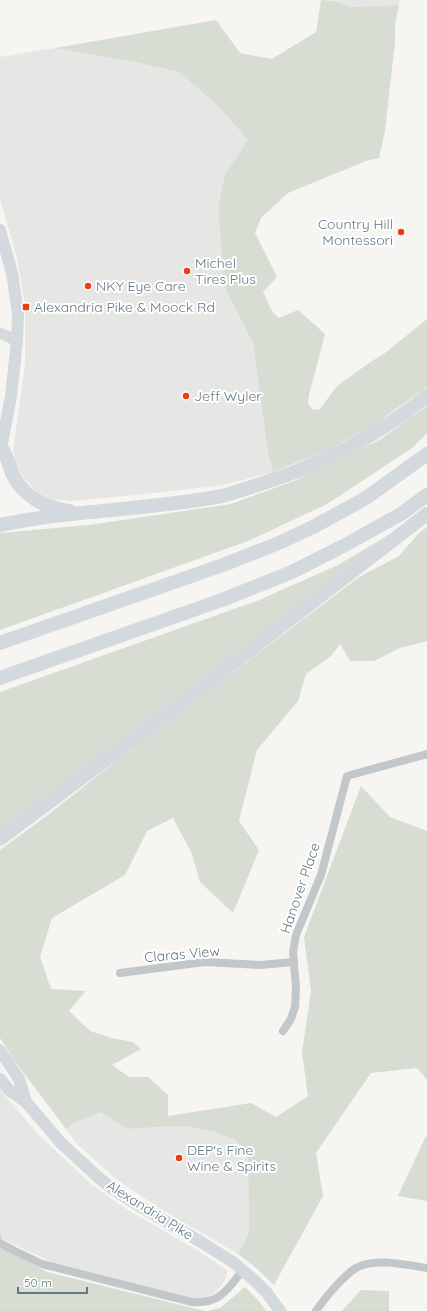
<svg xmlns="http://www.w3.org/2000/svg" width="427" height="1311" viewBox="0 0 427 1311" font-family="Quicksand,sans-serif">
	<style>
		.built { fill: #e6e7e5 }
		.green { fill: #d7ddd2 }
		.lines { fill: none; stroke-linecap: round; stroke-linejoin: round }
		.minor { stroke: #c2c7ca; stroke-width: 8 }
		.secondary { stroke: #d3d9dd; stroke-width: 11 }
		.primary { stroke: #d3d9dd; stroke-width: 12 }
		.motorway { stroke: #d3d9dd; stroke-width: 14 }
		.poi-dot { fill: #ef3b17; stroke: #fff; stroke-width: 1.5 }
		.labels { text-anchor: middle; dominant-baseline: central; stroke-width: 4; stroke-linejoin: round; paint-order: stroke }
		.poi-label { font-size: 14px; fill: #627885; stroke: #fff; text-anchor: start }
		.street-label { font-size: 14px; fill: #627885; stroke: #fff }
	</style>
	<rect width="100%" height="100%" fill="#f6f5f1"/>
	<!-- built -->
	<g class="built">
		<path d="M330,0H400L399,5L351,7Z"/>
		<path d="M55,48L135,62L179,72L218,106L248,140L225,174L218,206L224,286L253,343L268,453L273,472L224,485L146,494L71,501L50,499L37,492L23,477L15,463L13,451L25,365V306L17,258L0,199V57Z"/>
		<path d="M0,1090L39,1135L92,1185L126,1209L199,1251L228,1271L225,1280L221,1286L213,1294L198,1299L51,1262L3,1239L0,1231Z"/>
		<path d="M101,1112L127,1129L159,1127L187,1126L215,1132L236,1140L248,1154L249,1233L238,1254L159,1208L116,1179L77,1144L66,1129L74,1123Z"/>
	</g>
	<!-- green -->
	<g class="green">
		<path d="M321,0L334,1L351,7L399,5L395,24V42L385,131L379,158L366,161L288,193L261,218L255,233L277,277L263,292C269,302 269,311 279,318L298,310L325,334L309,395L308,404L313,410L320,409L337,386L369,363L385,353L427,319V387L374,425L328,450L273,472L268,453L253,343L224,286L218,206L225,174L248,140L218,106L179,72L135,62L55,48L216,20L240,53L272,59L316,32Z"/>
		<path d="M427,406V433L412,448L327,504L248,541L0,630V533L89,525L231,504L294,481L381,439Z"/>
		<path d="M404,526L0,832V692L257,601L338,565Z"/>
		<path d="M427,527V641L400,648L374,661H350L340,644L331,656L306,674L298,701L257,750L239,821L259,850L233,913L200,882L192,854L173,818L147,831L125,875L52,918L40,957L51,989L86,991L69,1011L90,1031L112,1038L133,1042L141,1049L112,1065L129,1077H148L168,1095V1116L251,1103L276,1117L308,1096L302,1052L311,991L304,937L361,786L390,817L427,831V1080L417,1068L371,1073L316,1153L323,1196L274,1285L255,1267L238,1254L249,1233L248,1154L236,1140L215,1132L187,1126L159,1127L127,1129L101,1112L74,1123L66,1129L17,1064L0,1038V850L49,814L124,755L359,577L399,556L418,534Z"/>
		<path d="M427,1136V1201L398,1196L425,1138Z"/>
		<path d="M0,1231L3,1239V1248L47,1272L205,1311H0Z"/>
		<path d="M245,1287L258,1300L266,1311H206L220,1308Z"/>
		<path d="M361,1290L389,1291V1311H342Z"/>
	</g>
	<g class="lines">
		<!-- minor -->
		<g class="minor">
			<path d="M120,973L205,962L260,965L294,962"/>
			<path d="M283,1031L291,1019L295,1007L296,988L293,952L296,935L321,875L347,776L427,754"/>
			<path d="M0,1243L13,1250L42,1264L192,1302C220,1304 227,1290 243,1270"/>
			<path d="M316,1311C324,1299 344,1275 356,1268C375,1257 407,1265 427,1268"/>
		</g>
		<!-- secondary -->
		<path class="secondary" d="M0,333L17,341"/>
		<!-- primary -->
		<g class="primary">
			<path d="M0,230L12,273L18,313L17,341L11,396L0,454"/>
			<path d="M0,1050L19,1079L26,1102"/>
			<path d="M0,1079L9,1090L26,1102L61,1143L99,1178L114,1190L136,1204L201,1242L233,1262L254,1280L267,1293L280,1311"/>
		</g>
		<!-- motorway -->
		<g class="motorway">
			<path d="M1,447C7,456 9,464 12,473C22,496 46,508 69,511"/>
			<path d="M0,525C21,521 42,517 63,515C116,509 169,506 222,496C231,494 241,490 251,487C314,468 375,438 427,396"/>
			<path d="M0,643L223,565L279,543L313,527L366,498L427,454"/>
			<path d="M0,678L222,600L292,572L345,545L401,514L427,495"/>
			<path d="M0,839L175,708L427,514"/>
		</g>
	</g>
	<!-- markers -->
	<g class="poi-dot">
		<circle cx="401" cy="232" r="4"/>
		<circle cx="187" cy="271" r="4"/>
		<circle cx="88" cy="286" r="4"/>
		<rect x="22" y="303" width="8" height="8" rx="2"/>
		<circle cx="186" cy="396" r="4"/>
		<circle cx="179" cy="1158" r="4"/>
	</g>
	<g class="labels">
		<!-- poi labels -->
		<g class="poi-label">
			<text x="393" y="224" text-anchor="end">Country Hill<tspan x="393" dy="16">Montessori</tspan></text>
			<text x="195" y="263">Michel<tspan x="195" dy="16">Tires Plus</tspan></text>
			<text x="96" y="286">NKY Eye Care</text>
			<text x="34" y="307">Alexandria Pike &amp; Moock Rd</text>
			<text x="194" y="396">Jeff Wyler</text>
			<text x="187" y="1150">DEP's Fine<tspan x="187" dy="16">Wine &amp; Spirits</tspan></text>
		</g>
		<!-- street labels -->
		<g class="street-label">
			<text transform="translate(300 888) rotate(-71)">Hanover Place</text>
			<text transform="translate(182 954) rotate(-5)">Claras View</text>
			<text transform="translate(150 1210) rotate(32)">Alexandria Pike</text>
		</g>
	</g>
	<!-- scale -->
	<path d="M18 1287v6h69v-6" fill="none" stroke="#627885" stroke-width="2"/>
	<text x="24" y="1287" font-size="12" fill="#627885" stroke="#ffffff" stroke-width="3" paint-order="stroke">50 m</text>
</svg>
